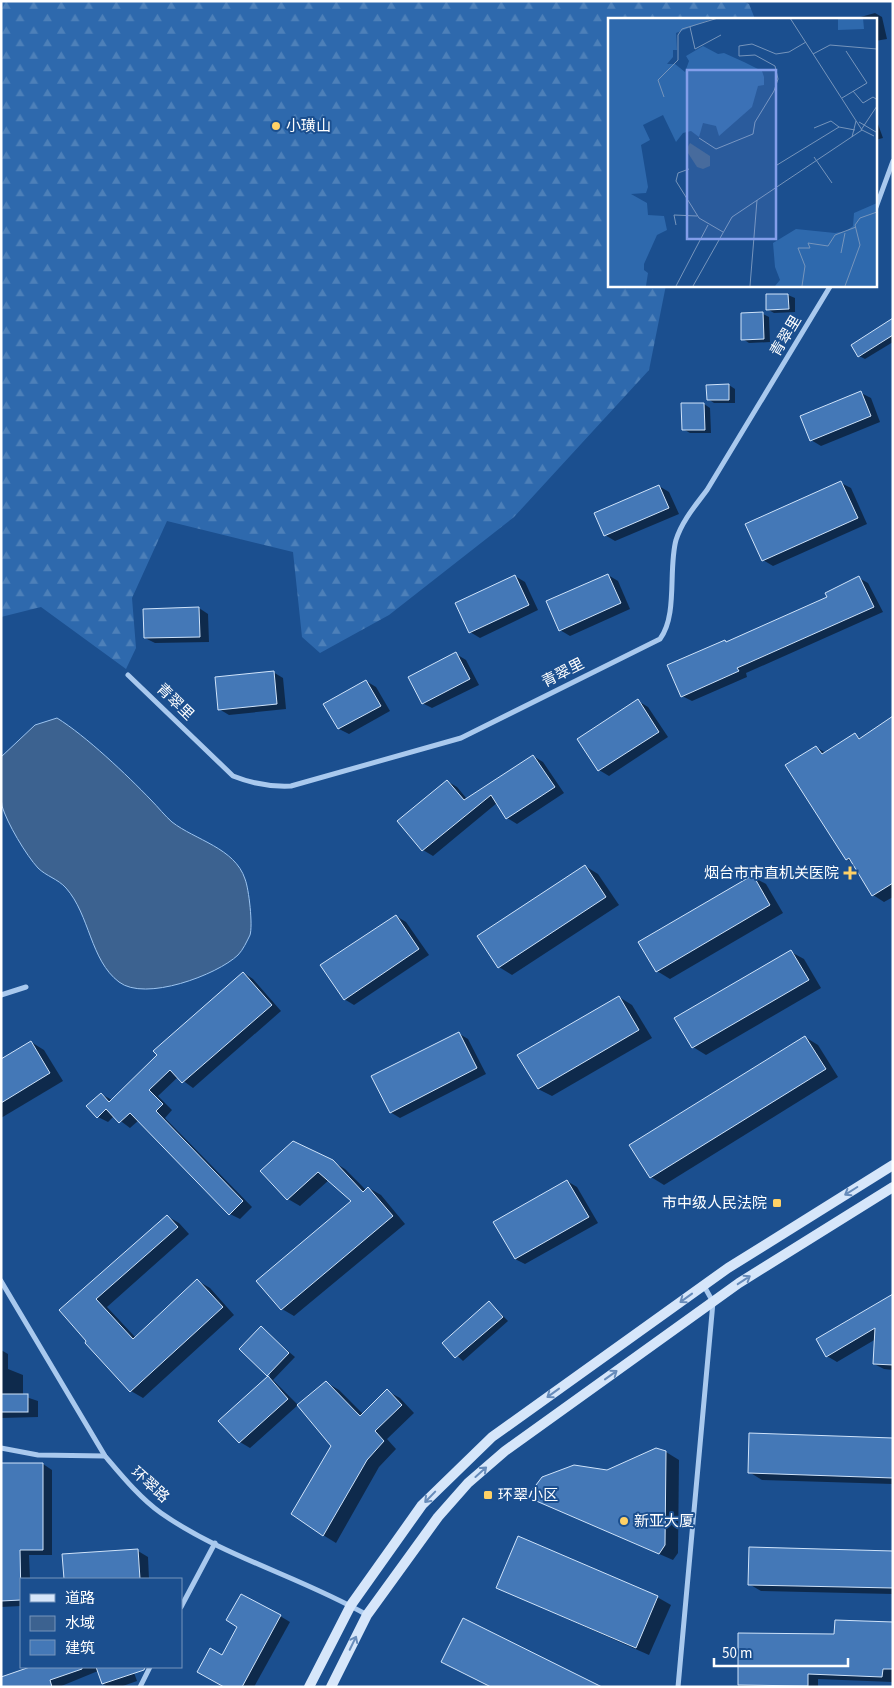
<svg xmlns="http://www.w3.org/2000/svg" width="894" height="1688" viewBox="0 0 894 1688" font-family="'Source Sans 3','Noto Sans SC',sans-serif">
	<style>
		.forest { fill: url(#forest-firs) }
		.water { fill: #3c6290; stroke: #9cc4f0 }
		.shadow { fill: #0007 }
		.building { fill: #4478b7; stroke: #cfe3fa }
		.lines { fill: none; stroke-linecap: round; stroke-linejoin: round }
		.minor { stroke: #a9c9ee; stroke-width: 5 }
		.secondary { stroke: #d6e6fa; stroke-width: 10 }
		.oneway { stroke: #668bba }
		.poi-dot { fill: #ffd166; stroke: #1b4f8f; stroke-width: 2 }
		.labels { text-anchor: middle; dominant-baseline: central; stroke-width: 4; stroke-linejoin: round; paint-order: stroke }
		.poi-label { font-size: 15px; fill: #fff; stroke: #1b4f8f; text-anchor: start }
		.street-label { font-size: 15px; fill: #fff; stroke: #1b4f8f }
		.inset-road { fill: none; stroke: #7695bc; stroke-width: 1 }
		.view { fill: #839eea; fill-opacity: 0.15; stroke: #839eea; stroke-width: 2.5 }
		.inset-edge { fill: none; stroke: #fff; stroke-width: 2.5 }
	</style>
	<defs>
		<pattern id="forest-firs" width="22" height="20" patternUnits="userSpaceOnUse" patternTransform="scale(1.25)"><rect width="22" height="20" fill="#2e69ad"/><path d="M5 1l3.5 6h-7zM16 11l3.5 6h-7z" fill="#4d80b9"/></pattern>
	</defs>
	<rect width="100%" height="100%" fill="#1b4f8f"/>
	<!-- forest -->
	<path class="forest" d="M1,1H743L749,4L755,19H609V285H666L649,370L514,517L389,615L320,653L302,637L293,552L167,521L132,598L136,648L126,669L41,607L1,617Z"/>
	<!-- water -->
	<path class="water" d="M57,718C86,736 127,775 151,800C158,807 165,816 172,822C195,840 235,848 245,879C249,889 253,926 250,935C247,941 243,950 238,955C217,975 145,1002 119,982C90,960 90,915 66,888C58,879 46,876 38,868C26,855 7,823 2,806C0,792 1,772 1,757L35,725Z"/>
	<!-- shadow -->
	<g class="shadow">
		<path d="M875,13L882,17L887,39L875,41L878,54L875,55V19L857,18Z"/>
		<path d="M875,116L883,138L875,140Z"/>
		<path d="M767,295H788L795,298V312L774,313L767,309Z"/>
		<path d="M763,314L769,317L770,342L749,343L743,339Z"/>
		<path d="M893,320V342L865,359L859,356Z"/>
		<path d="M729,385L735,389V403H714L708,399Z"/>
		<path d="M861,393L871,398L880,422L821,446L811,440Z"/>
		<path d="M704,404L710,408L711,433H690L683,429Z"/>
		<path d="M841,483L851,488L867,524L773,566L763,560Z"/>
		<path d="M659,486L669,492L679,514L615,541L605,535Z"/>
		<path d="M608,575L618,581L630,609L570,636L560,630Z"/>
		<path d="M515,576L525,582L538,610L480,638L470,632Z"/>
		<path d="M859,578L868,583L883,612L746,673L747,677L692,701L682,696L725,641L727,643L828,597Z"/>
		<path d="M199,608L208,614L209,642L155,643L145,638Z"/>
		<path d="M456,654L466,660L479,685L432,708L422,703Z"/>
		<path d="M273,672L283,678L286,709L229,715L219,709Z"/>
		<path d="M366,681L376,687L390,711L349,734L339,729Z"/>
		<path d="M638,701L648,707L668,737L609,776L599,770Z"/>
		<path d="M893,717V897L884,902L873,895L854,863L847,859L816,747L826,753L855,735L862,739Z"/>
		<path d="M533,756L543,762L564,793L517,824L507,818L497,803L433,856L423,850L399,821L447,781L457,787L467,799Z"/>
		<path d="M585,866L598,874L619,905L512,975L499,967Z"/>
		<path d="M753,877L766,884L783,913L670,979L657,971Z"/>
		<path d="M396,916L406,922L429,955L354,1005L344,999Z"/>
		<path d="M791,952L804,959L821,988L706,1055L693,1047Z"/>
		<path d="M244,973L253,979L281,1011L193,1088L178,1077L158,1096L172,1110L165,1118L252,1207L240,1219L230,1214L139,1120L130,1128L114,1116L108,1122L98,1117L101,1094L112,1100Z"/>
		<path d="M619,997L632,1005L652,1038L552,1096L538,1089Z"/>
		<path d="M458,1033L468,1039L486,1074L400,1118L390,1112Z"/>
		<path d="M805,1037L818,1045L838,1077L664,1185L651,1177Z"/>
		<path d="M31,1042L44,1050L63,1081L1,1118V1060Z"/>
		<path d="M332,1161L345,1169L366,1190L369,1188L381,1195L405,1224L294,1316L282,1309L258,1281L353,1201L329,1180L300,1206L288,1199L262,1171Z"/>
		<path d="M567,1181L577,1187L598,1223L525,1264L515,1259Z"/>
		<path d="M167,1216L179,1223L189,1234L107,1307L136,1338L198,1281L210,1288L234,1315L143,1398L131,1391L86,1343L88,1341L60,1310Z"/>
		<path d="M893,1295V1370L884,1369L874,1364L876,1339L837,1362L827,1356Z"/>
		<path d="M490,1303L508,1321L463,1361L444,1343Z"/>
		<path d="M261,1328L295,1357L273,1380L298,1405L250,1448L240,1442L220,1421L270,1376Z"/>
		<path d="M1,1350L8,1354V1369L23,1375V1396L38,1401V1417L1,1418Z"/>
		<path d="M327,1383L339,1390L363,1414L387,1391L400,1398L414,1413L387,1439L396,1449L379,1467L336,1543L323,1535L333,1446Z"/>
		<path d="M893,1439V1484L762,1480L749,1472Z"/>
		<path d="M666,1452L679,1460L678,1553L673,1560L529,1497Z"/>
		<path d="M1,1464H43L52,1470V1555H29L30,1579H21V1606L1,1607Z"/>
		<path d="M138,1551L148,1557L149,1579H65L64,1555Z"/>
		<path d="M893,1552V1594L761,1591L749,1584Z"/>
		<path d="M497,1588L657,1597L671,1605L649,1655Z"/>
		<path d="M280,1616L290,1622L254,1687H226L222,1656Z"/>
		<path d="M892,1620H893L892,1682L818,1679V1687H743L739,1685L892,1623Z"/>
		<path d="M34,1667H132L137,1681L120,1687H108L103,1684L98,1671L59,1687H5L2,1678Z"/>
	</g>
	<!-- building -->
	<g class="building">
		<path d="M766,294H788L789,309L766,310Z"/>
		<path d="M763,312L764,339L741,340V313Z"/>
		<path d="M893,318V335L858,357L851,345Z"/>
		<path d="M729,384V400H707L706,385Z"/>
		<path d="M861,391L871,416L810,441L800,416Z"/>
		<path d="M681,403H704L705,430H682Z"/>
		<path d="M841,481L858,518L762,561L745,524Z"/>
		<path d="M659,485L669,508L604,536L594,513Z"/>
		<path d="M608,574L621,603L559,631L546,601Z"/>
		<path d="M515,575L529,605L469,633L455,603Z"/>
		<path d="M859,576L874,607L737,668L739,671L681,697L667,665L725,640L726,642L827,597L825,593Z"/>
		<path d="M199,607L200,637L144,638L143,609Z"/>
		<path d="M456,652L470,679L422,704L408,677Z"/>
		<path d="M274,671L277,704L218,710L215,677Z"/>
		<path d="M366,680L381,706L338,729L323,704Z"/>
		<path d="M638,699L659,732L598,771L577,739Z"/>
		<path d="M893,716V883L872,896L849,858L846,860L785,765L816,746L822,754L855,733L859,739Z"/>
		<path d="M533,755L555,787L506,819L491,795L422,851L397,821L447,780L464,800Z"/>
		<path d="M585,865L606,897L498,968L477,936Z"/>
		<path d="M753,875L770,905L656,972L638,942Z"/>
		<path d="M396,915L419,949L344,1000L320,965Z"/>
		<path d="M791,950L809,980L692,1048L674,1018Z"/>
		<path d="M243,972L272,1005L182,1083L170,1070L149,1090L163,1104L156,1111L243,1201L229,1215L130,1113L119,1123L106,1109L97,1118L86,1106L101,1093L109,1102L157,1055L153,1051Z"/>
		<path d="M619,996L639,1030L538,1089L517,1055Z"/>
		<path d="M459,1032L477,1068L390,1113L371,1076Z"/>
		<path d="M805,1036L826,1069L650,1178L629,1145Z"/>
		<path d="M31,1041L50,1073L1,1103V1059Z"/>
		<path d="M293,1141L333,1160L363,1192L368,1187L393,1216L281,1310L256,1281L351,1201L318,1172L287,1200L260,1171Z"/>
		<path d="M567,1180L589,1217L515,1259L493,1222Z"/>
		<path d="M167,1215L178,1227L96,1299L133,1339L197,1279L223,1307L130,1392L85,1343L86,1341L59,1310Z"/>
		<path d="M893,1294V1365L873,1364L875,1328L826,1357L816,1339Z"/>
		<path d="M489,1301L503,1317L455,1358L442,1343Z"/>
		<path d="M261,1326L289,1353L267,1376L239,1349Z"/>
		<path d="M268,1376L288,1399L239,1443L218,1421Z"/>
		<path d="M326,1381L360,1416L387,1389L402,1405L375,1431L384,1441L367,1460L323,1536L291,1514L331,1446L297,1405Z"/>
		<rect x="1" y="1394" width="27" height="18"/>
		<path d="M749,1433L893,1438V1478L748,1473Z"/>
		<path d="M656,1448L666,1451L665,1545L659,1554L527,1497L542,1477L574,1465L607,1470Z"/>
		<path d="M1,1463H43V1550H20L21,1600L1,1601Z"/>
		<path d="M518,1536L658,1596L636,1648L496,1588Z"/>
		<path d="M749,1547L893,1551V1588L748,1585Z"/>
		<path d="M138,1549L140,1579H64L62,1554Z"/>
		<path d="M241,1594L281,1615L242,1687H224L197,1672L210,1648L222,1655L237,1627L226,1620Z"/>
		<path d="M463,1618L602,1687H491L441,1662Z"/>
		<path d="M835,1620L893,1622V1669H883L882,1677L808,1674V1686L738,1685V1633L834,1634Z"/>
		<path d="M30,1667H82V1669L50,1680L52,1687H1V1677Z"/>
		<path d="M96,1667H145L144,1670L102,1684Z"/>
	</g>
	<g class="lines">
		<!-- minor -->
		<g class="minor">
			<path d="M875,210L893,161"/>
			<path d="M128,675L233,776C253,784 270,787 291,786L461,738L660,639C678,615 668,569 676,540C682,521 695,506 707,490L831,285"/>
			<path d="M1,995L26,987"/>
			<path d="M1,1281L105,1456C122,1476 140,1498 161,1513C224,1557 301,1577 367,1615"/>
			<path d="M1,1448L38,1455L105,1456"/>
			<path d="M181,1607L215,1543"/>
			<path d="M140,1687L150,1667"/>
			<path d="M678,1687L713,1302L704,1286"/>
		</g>
		<!-- secondary -->
		<g class="secondary">
			<path d="M309,1687L351,1605L422,1505L492,1437L728,1268L893,1165"/>
			<path d="M331,1687L367,1615L438,1517L468,1483L505,1451L739,1283L893,1187"/>
		</g>
	</g>
	<!-- one-way arrows -->
	<defs><path id="oneway-shaft" d="M-6 0H5M1.5-3L5.5 0L1.5 3" fill="none" stroke-width="1.6" stroke-linecap="round" stroke-linejoin="round" transform="scale(1.25)"/></defs>
	<g class="oneway">
		<use href="#oneway-shaft" transform="translate(851 1191) rotate(148)"/>
		<use href="#oneway-shaft" transform="translate(744 1280) rotate(-33)"/>
		<use href="#oneway-shaft" transform="translate(686 1298) rotate(144)"/>
		<use href="#oneway-shaft" transform="translate(611 1375) rotate(-36)"/>
		<use href="#oneway-shaft" transform="translate(553 1393) rotate(144)"/>
		<use href="#oneway-shaft" transform="translate(481 1472) rotate(-42)"/>
		<use href="#oneway-shaft" transform="translate(430 1497) rotate(134)"/>
		<use href="#oneway-shaft" transform="translate(353 1643) rotate(-64)"/>
	</g>
	<!-- markers -->
	<g class="poi-dot">
		<circle cx="276" cy="126" r="5"/>
		<path d="M847.5 865.5h5v5h5v5h-5v5h-5v-5h-5v-5h5z"/>
		<rect x="772" y="1198" width="10" height="10" rx="2.5"/>
		<rect x="483" y="1490" width="10" height="10" rx="2.5"/>
		<circle cx="624" cy="1521" r="5"/>
	</g>
	<g class="labels">
		<!-- poi labels -->
		<g class="poi-label">
			<text x="286" y="126">小璜山</text>
			<text x="839" y="873" text-anchor="end">烟台市市直机关医院</text>
			<text x="767" y="1203" text-anchor="end">市中级人民法院</text>
			<text x="498" y="1495">环翠小区</text>
			<text x="634" y="1521">新亚大厦</text>
		</g>
		<!-- street labels -->
		<g class="street-label">
			<text transform="translate(786 336) rotate(-59)">青翠里</text>
			<text transform="translate(563 673) rotate(-27)">青翠里</text>
			<text transform="translate(175 702) rotate(44)">青翠里</text>
			<text transform="translate(150 1485) rotate(42)">环翠路</text>
		</g>
	</g>
	<!-- overview -->
	<g transform="translate(608 18)">
		<rect width="269" height="269" fill="#1b4f8f"/>
		<path d="M230,0H255L256,11L230,12Z" fill="#2e69ad"/>
		<path d="M0,0H106L68,15L69,32H65V39L59,46H67L77,54L81,43L78,38L95,28L110,36L116,35L136,44L154,53L156,59V67L150,68L144,89L111,118L108,108L95,105L91,119L83,113L75,115L68,124L55,97L35,107L42,122L33,127L40,169L38,175L23,176L39,185L40,197L56,198L59,212L49,217L36,246V252L40,255L38,268H0Z" fill="#2e69ad"/>
		<path d="M269,185V268H167L172,262L167,249L165,225L188,211L227,215L238,213L245,208L246,195Z" fill="#2e69ad"/>
		<path d="M82,125L102,138V148L95,151L89,149L78,132Z" fill="#3c6290"/>
		<path class="inset-road" d="M182,0L254,112L266,118M82,9L87,31L113,17M205,36L222,27L269,31M245,73L255,85L265,79L268,81M56,79L50,62L70,42V17L74,11L110,0M234,80L259,65L238,33M251,104L268,114M206,110L223,103L231,109M253,112L269,88M244,119L248,103M91,120L108,131L145,116L147,104L166,73L170,61L167,48L147,37L131,38V28L144,26L168,36L181,34L198,24M206,139L224,165M169,147L231,109L247,112M81,151L70,155L68,163L91,200L115,214M68,207L66,197L89,198M233,235L237,215M68,268L100,207M85,268L124,199L254,112M142,268L149,182M194,268L197,248L190,230H202L200,225L220,228L227,217L248,209M237,268L252,227L247,207L252,200L269,194"/>
		<path class="view" d="M79,52H168V221H79Z"/>
		<rect width="269" height="269" class="inset-edge"/>
	</g>
	<!-- border -->
	<rect width="894" height="1688" fill="none" stroke="#ffffff" stroke-width="5"/>
	<!-- legend -->
	<rect x="20" y="1578" width="162" height="90" fill="#1b4f8f" stroke="#7695bc"/>
	<rect x="30" y="1594" width="25" height="8" fill="#d6e6fa" stroke="#7695bc"/>
	<text x="65" y="1603" font-size="15" fill="#ffffff">道路</text>
	<rect x="30" y="1616" width="25" height="15" fill="#3c6290" stroke="#7695bc"/>
	<text x="65" y="1628" font-size="15" fill="#ffffff">水域</text>
	<rect x="30" y="1640" width="25" height="15" fill="#4478b7" stroke="#7695bc"/>
	<text x="65" y="1653" font-size="15" fill="#ffffff">建筑</text>
	<!-- scale -->
	<path d="M714 1658v8h134v-8" fill="none" stroke="#ffffff" stroke-width="2.5"/>
	<text x="722" y="1658" font-size="15" fill="#ffffff" stroke="#1b4f8f" stroke-width="4" paint-order="stroke">50 m</text>
</svg>
